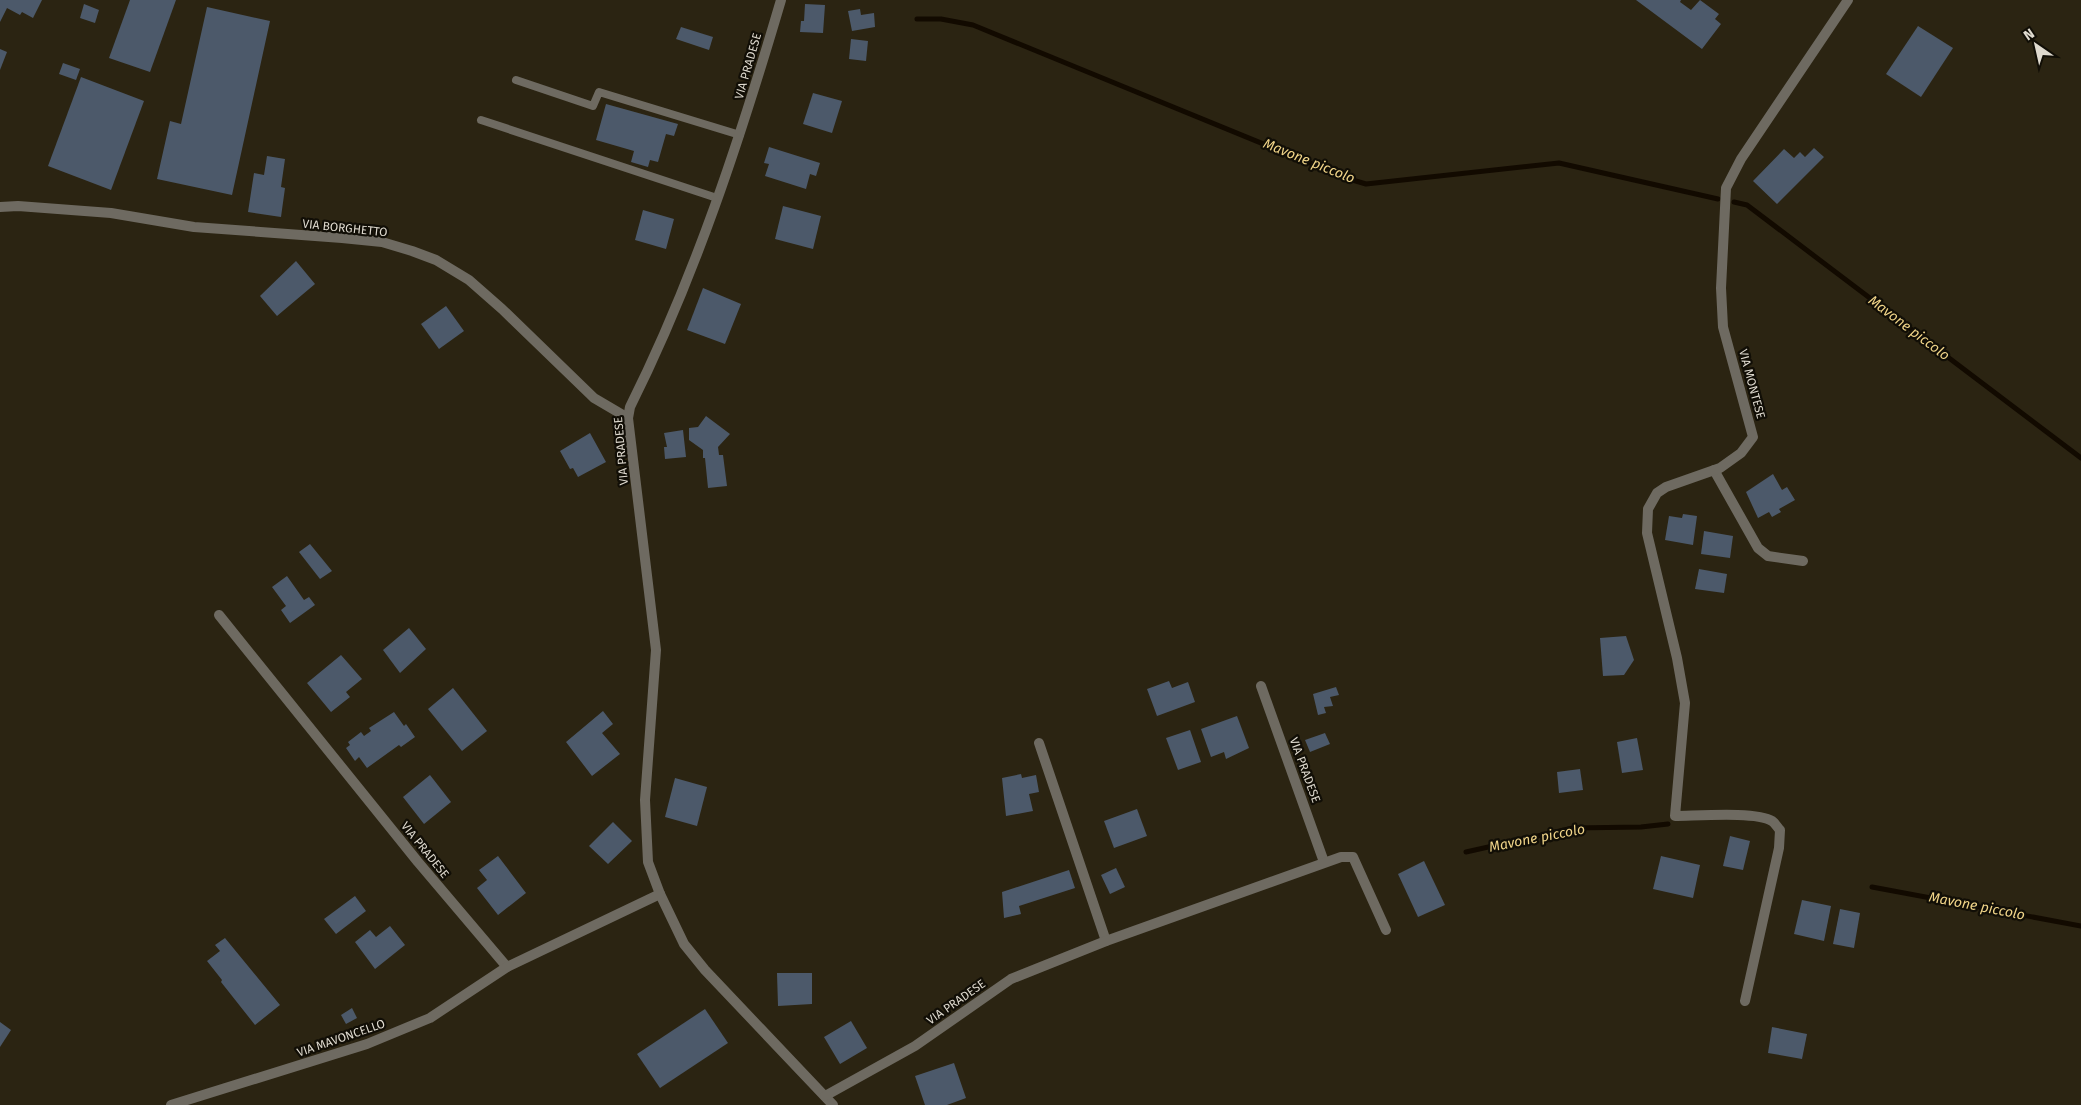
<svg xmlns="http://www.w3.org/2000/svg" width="2081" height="1105" viewBox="0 0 2081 1105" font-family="'Fira Sans',sans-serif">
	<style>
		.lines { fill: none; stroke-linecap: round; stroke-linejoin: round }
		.stream { stroke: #120a00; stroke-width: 5 }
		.building { fill: #4c596a }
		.service { stroke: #6e6a61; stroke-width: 8 }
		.minor { stroke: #6e6a61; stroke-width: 10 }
		.labels { text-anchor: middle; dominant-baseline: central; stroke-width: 4.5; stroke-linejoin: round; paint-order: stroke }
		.street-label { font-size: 12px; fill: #dfdacf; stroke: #110e06 }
		.water-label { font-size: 14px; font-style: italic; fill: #f1d589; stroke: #110e06 }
	</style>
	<rect width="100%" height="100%" fill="#2b2412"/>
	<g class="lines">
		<!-- stream -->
		<g class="stream">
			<path d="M917,19H941L973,25L1349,179L1366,184L1559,163L1718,199"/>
			<path d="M1734,202L1747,205L2081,458"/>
			<path d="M1466,852L1573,828L1641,827L1668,824"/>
			<path d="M1872,887L2081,926"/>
		</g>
	</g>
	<!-- building -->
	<g class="building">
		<path d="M0,0H42L33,18L22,12L20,15L7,8L0,22Z"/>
		<path d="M130,0H176L150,72L109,58Z"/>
		<path d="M1636,0H1681L1680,2L1691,10L1700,0L1719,14L1715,19L1721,24L1702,49Z"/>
		<path d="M84,4L99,10L95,23L80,18Z"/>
		<path d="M805,4L825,5L823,33L800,32L801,21H804Z"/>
		<path d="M207,7L270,21L232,195L157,179L170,121L181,124Z"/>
		<path d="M860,9L861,15L874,13L875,27L852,31L848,11Z"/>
		<path d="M1918,26L1953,48L1921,97L1886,74Z"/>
		<path d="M681,27L713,37L709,50L676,39Z"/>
		<path d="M851,39L868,41L866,61L849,59Z"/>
		<path d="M0,49L7,52L0,70Z"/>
		<path d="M63,63L80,69L76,80L59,74Z"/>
		<path d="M81,77L144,101L111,190L48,166Z"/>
		<path d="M813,93L842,101L832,133L803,124Z"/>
		<path d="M606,104L678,124L674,136L666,134L658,162L650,160L648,167L631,162L634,151L596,140Z"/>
		<path d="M769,147L820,163L816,176L810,174L806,189L765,176L769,164L764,163Z"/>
		<path d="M1814,148L1824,157L1777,204L1753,181L1784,149L1794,158L1800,152L1805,157Z"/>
		<path d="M267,156L285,159L281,187L285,188L281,217L248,212L254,173L264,175Z"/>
		<path d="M783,206L821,216L813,249L775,239Z"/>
		<path d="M643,210L674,219L666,249L635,240Z"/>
		<path d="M296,261L315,284L277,316L260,296Z"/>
		<path d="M703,288L741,304L725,344L687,330Z"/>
		<path d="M446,306L464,331L439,349L421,324Z"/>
		<path d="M706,416L730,434L718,447L719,455H723L727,486L708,488L705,458H703V450L689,440V428L698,427Z"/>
		<path d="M683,430L686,457L665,459L664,447H667L664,433Z"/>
		<path d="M590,433L606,462L578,477L573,468L570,469L560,451Z"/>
		<path d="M1773,474L1782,490L1787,487L1795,500L1779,509L1781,512L1772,517L1769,512L1758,518L1746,492Z"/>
		<path d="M1683,514L1697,516L1693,545L1665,540L1669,516L1682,518Z"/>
		<path d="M1704,531L1733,536L1730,558L1701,554Z"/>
		<path d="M310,544L332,571L320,579L299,552Z"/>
		<path d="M1699,569L1727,574L1724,593L1695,589Z"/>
		<path d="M287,576L304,600L309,597L315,605L290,623L281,610L286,606L272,587Z"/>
		<path d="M409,628L426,649L400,673L383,650Z"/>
		<path d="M1626,636L1634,660L1624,675L1603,676L1600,638Z"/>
		<path d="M341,655L362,679L346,692L350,697L331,712L307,683Z"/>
		<path d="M1169,681L1172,688L1188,682L1195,702L1157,716L1147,689Z"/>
		<path d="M1336,687L1339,695L1330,697L1333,706L1324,707L1326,713L1318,715L1313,694Z"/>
		<path d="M453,688L487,731L462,751L428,709Z"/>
		<path d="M603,711L613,724L602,733L620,754L592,776L566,742Z"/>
		<path d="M394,712L404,726L406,724L415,737L401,747L399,745L367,768L359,757L355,761L346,748L350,745L348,742L361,732L364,736L371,731L369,728Z"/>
		<path d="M1237,716L1249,748L1226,759L1224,752L1211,757L1201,729Z"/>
		<path d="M1190,730L1201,762L1178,770L1166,738Z"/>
		<path d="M1325,733L1330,744L1310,752L1305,740Z"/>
		<path d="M1637,738L1643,770L1622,773L1617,742Z"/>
		<path d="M1580,769L1583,790L1559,793L1557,772Z"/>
		<path d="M1021,774L1022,778L1036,775L1039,792L1029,794L1033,811L1006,816L1002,778Z"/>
		<path d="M430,775L451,802L424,824L403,797Z"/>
		<path d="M675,778L707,787L697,826L665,817Z"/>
		<path d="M1137,809L1147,836L1114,848L1104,821Z"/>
		<path d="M613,822L632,841L608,864L589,846Z"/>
		<path d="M1730,836L1750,841L1743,870L1723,866Z"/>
		<path d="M498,856L526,893L498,915L477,888L487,880L479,870Z"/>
		<path d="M1661,856L1700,865L1693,898L1653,889Z"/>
		<path d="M1424,861L1445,905L1418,917L1398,874Z"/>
		<path d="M1116,868L1125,887L1110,894L1101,875Z"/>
		<path d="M1069,870L1075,888L1019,906L1021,914L1004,918L1002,892Z"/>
		<path d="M355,896L366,911L336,934L324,919Z"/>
		<path d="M1802,900L1831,906L1824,941L1794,934Z"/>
		<path d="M1840,909L1860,913L1854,948L1833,944Z"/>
		<path d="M390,926L405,945L375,969L355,942L370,930L376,937Z"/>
		<path d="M225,938L280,1005L255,1025L221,982L222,980L207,961L220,951L215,945Z"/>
		<path d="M777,973H812V1004L778,1006Z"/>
		<path d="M352,1008L357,1018L346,1024L341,1015Z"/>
		<path d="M705,1009L728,1043L660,1088L637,1054Z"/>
		<path d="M851,1021L867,1048L840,1064L824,1037Z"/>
		<path d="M0,1022L11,1030L0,1047Z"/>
		<path d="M1772,1027L1807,1034L1802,1059L1768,1053Z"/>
		<path d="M954,1063L966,1098L947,1105H925L915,1076Z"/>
	</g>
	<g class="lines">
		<!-- service -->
		<g class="service">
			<path d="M516,80L593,106L599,92L740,135"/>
			<path d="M481,120L717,198"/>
		</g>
		<!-- minor -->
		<g class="minor">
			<path d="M781,0C740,139 695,277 630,407L628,418L656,650L645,800L648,862L660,894L684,944L705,970L833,1105"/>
			<path d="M0,207L18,206L111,213L194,227L342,238L382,242L412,251L436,260L469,280L502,309L594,398L628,418"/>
			<path d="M1714,470L1758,548L1768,556L1803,561"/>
			<path d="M219,615L418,862L507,967"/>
			<path d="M1261,686L1324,862"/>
			<path d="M1039,743L1106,941"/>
			<path d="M1745,1001L1779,848L1780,830C1778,828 1775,823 1772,821C1757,811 1695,816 1675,816L1685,703L1677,658L1647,533L1648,509L1657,493L1666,487L1720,468L1741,453L1753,437L1723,327L1721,288L1726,188L1741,159L1848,0"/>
			<path d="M825,1096L915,1046L1011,979L1106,941L1341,857H1353L1386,930"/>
			<path d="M171,1105L367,1044L430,1018L507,967L660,894"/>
		</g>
	</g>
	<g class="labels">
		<!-- street labels -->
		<g class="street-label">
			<text transform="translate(748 66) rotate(-74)">VIA PRADESE</text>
			<text transform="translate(345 228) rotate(6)">VIA BORGHETTO</text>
			<text transform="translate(1752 384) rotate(75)">VIA MONTESE</text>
			<text transform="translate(621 451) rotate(-95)">VIA PRADESE</text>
			<text transform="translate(1305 770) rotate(70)">VIA PRADESE</text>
			<text transform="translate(425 850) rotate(51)">VIA PRADESE</text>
			<text transform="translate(956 1002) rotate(-35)">VIA PRADESE</text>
			<text transform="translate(341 1038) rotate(-19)">VIA MAVONCELLO</text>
		</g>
		<!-- water labels -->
		<g class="water-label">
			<text transform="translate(1309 161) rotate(22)">Mavone piccolo</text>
			<text transform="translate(1909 328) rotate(37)">Mavone piccolo</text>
			<text transform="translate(1537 838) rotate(-11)">Mavone piccolo</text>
			<text transform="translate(1977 906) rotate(11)">Mavone piccolo</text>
		</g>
	</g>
	<!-- north arrow -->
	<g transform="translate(2036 45) rotate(326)" stroke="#110e06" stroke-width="4" paint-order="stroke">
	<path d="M0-4L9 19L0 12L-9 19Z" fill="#dfdacf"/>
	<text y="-8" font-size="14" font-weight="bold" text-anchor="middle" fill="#dfdacf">N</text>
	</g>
</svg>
